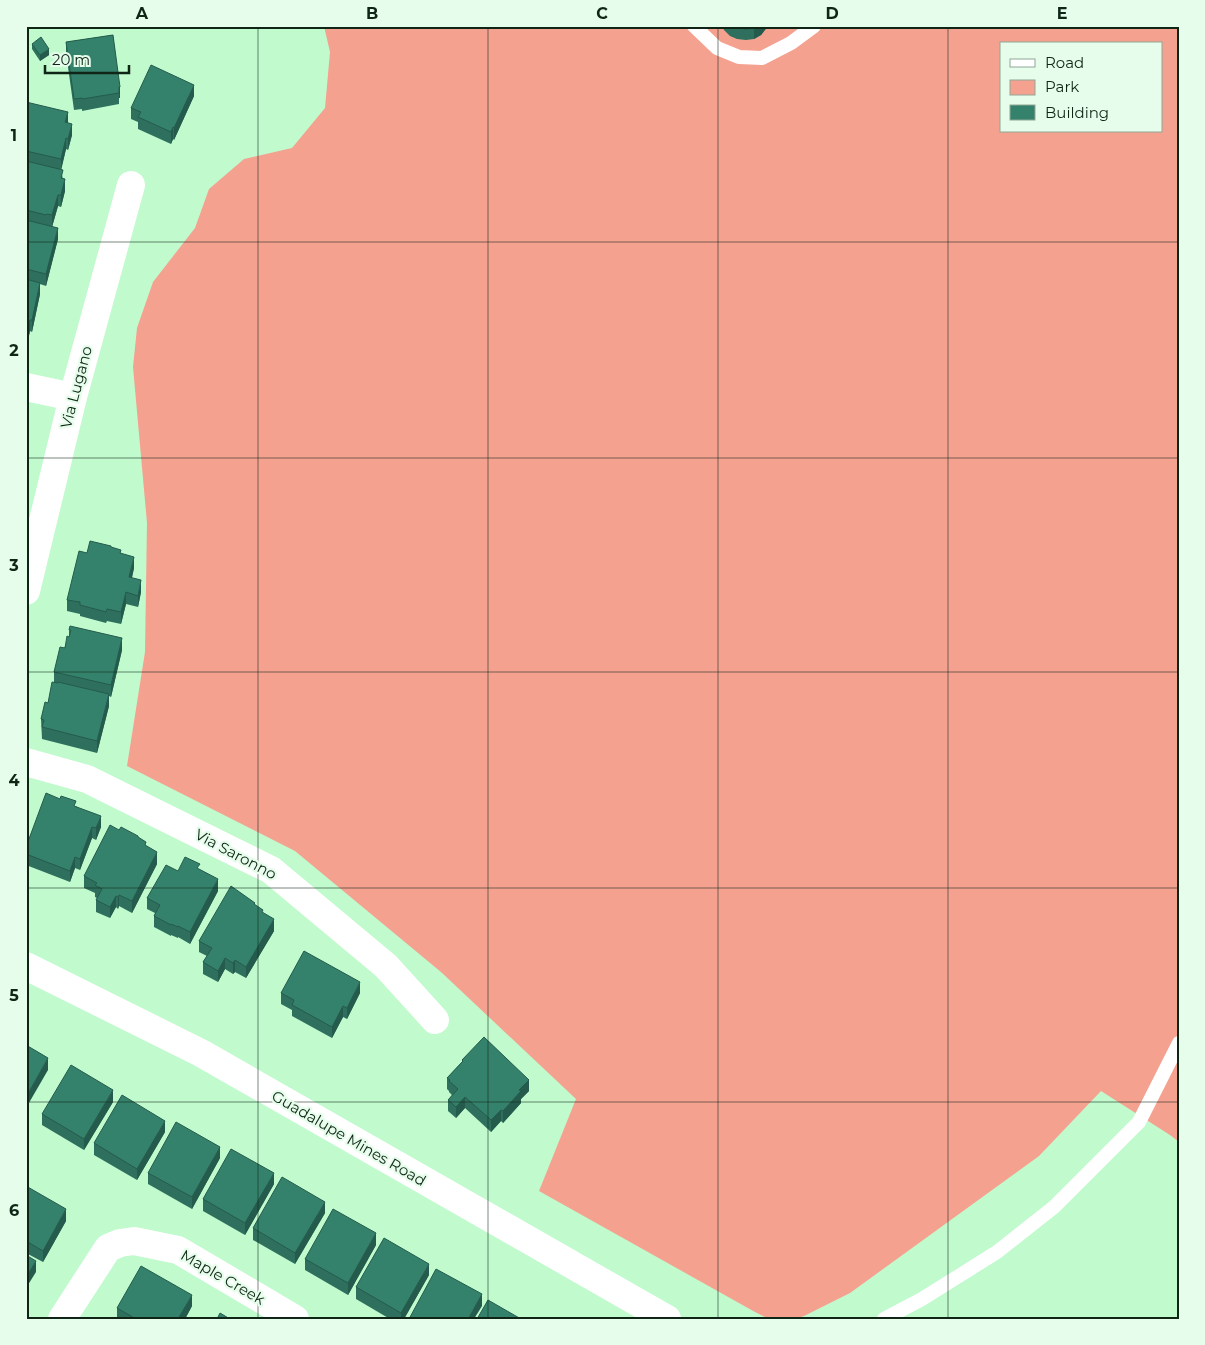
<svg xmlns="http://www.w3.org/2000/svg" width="1205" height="1345" viewBox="0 0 1205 1345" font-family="Montserrat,sans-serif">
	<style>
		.green { fill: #f5a190; fill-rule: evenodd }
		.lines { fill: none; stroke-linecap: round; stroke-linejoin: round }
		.service { stroke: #fff; stroke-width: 14 }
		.minor { stroke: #fff; stroke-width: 28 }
		.wall { fill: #2e705d }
		.shaded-wall { fill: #255b4c }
		.building { fill: #35826c; stroke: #255b4c }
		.grid { fill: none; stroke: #0f2516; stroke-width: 1; stroke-opacity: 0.55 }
		.labels { text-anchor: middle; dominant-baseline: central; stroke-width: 4.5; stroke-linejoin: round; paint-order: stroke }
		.street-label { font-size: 15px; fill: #0f2516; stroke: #e6fdeb }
		.neatline { fill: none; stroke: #0f2516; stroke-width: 2 }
		.grid-label { font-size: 16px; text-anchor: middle; font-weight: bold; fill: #0f2516 }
	</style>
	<rect width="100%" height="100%" fill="#c0facd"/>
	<!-- green -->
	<path class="green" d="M324,26H1179V1142L1170,1135L1101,1091L1039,1156L850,1293L804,1316L795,1319H769L755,1312L539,1191L576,1099L441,972L295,851L127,766L145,652L147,523L133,367L137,328L153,282L195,228L209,189L244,159L292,148L325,108L330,52ZM1001,44H1161V131H1001Z"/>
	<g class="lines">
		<!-- service -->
		<g class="service">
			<path d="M694,26L717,48L739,57L762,58L791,43L814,26"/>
			<path d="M884,1319L922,1299L997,1252L1054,1207L1139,1122L1179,1043"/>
		</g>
		<!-- minor -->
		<g class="minor">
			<path d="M26,387L73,397"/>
			<path d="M26,591L73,397L131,185"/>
			<path d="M26,762L87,779L271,870L386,966L435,1020"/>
			<path d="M26,966L201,1053L667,1319"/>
			<path d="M62,1319L108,1248L120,1243L134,1241L178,1250L295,1319"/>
		</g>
	</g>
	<!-- wall -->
	<g class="wall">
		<path d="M722,26H768L761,35L754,39L746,40L737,39L730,36L724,30Z"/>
		<path d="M113,35L120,98H119V104L82,111V109L74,110L66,53V42Z"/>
		<path d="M32,44L49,55L40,61L32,49Z"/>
		<path d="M194,96L174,140L173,139L171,144L138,129V122L131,119V108Z"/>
		<path d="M26,102L68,123L72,135L68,150L66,149L61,169L65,191L61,207L58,206L52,227L58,239L46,286L40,284V294L32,332L30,331L28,340H26Z"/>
		<path d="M111,548L121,553L134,568L132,578L141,592L138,607L126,604L121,624L107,621L106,623L80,616V614L67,611V600L87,553Z"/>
		<path d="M69,630L122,650L111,697L109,696V706L97,753L42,739L41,719L48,703L54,682V672L69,637Z"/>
		<path d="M76,806L101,827L96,840L92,838L80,870L75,868L70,882L26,865V847Z"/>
		<path d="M119,830L138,838L146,846L157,864L132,913L119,906L118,909L116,907L110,918L96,912V900L97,898L95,897V893L84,888V876Z"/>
		<path d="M200,870L218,891L190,944L178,937V938L171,935V936L154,927V916L155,913L147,909V898L178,871Z"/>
		<path d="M255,905L263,913L274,931L246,978L235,972L233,974L225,969L218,982L203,974V962L207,956L199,952V941Z"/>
		<path d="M281,993H360L347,1019L343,1017L332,1038L292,1016V1010L281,1004Z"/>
		<path d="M462,1060L529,1091L521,1099V1103L503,1123L501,1121L491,1132L465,1108L456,1118L448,1111V1100L452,1095L449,1092V1091L447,1089V1078L462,1062Z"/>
		<path d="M113,1102L84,1150L42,1125V1114Z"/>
		<path d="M165,1132L137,1180L94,1155V1143Z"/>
		<path d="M220,1158L192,1209L148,1184V1173Z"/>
		<path d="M274,1184L245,1235L203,1211V1199Z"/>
		<path d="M26,1186L66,1221L43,1262L26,1253Z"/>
		<path d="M325,1213L295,1264L253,1240V1228Z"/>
		<path d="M376,1245L348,1295L305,1270V1259Z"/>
		<path d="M429,1275L404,1319H390L356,1299V1287Z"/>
		<path d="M192,1306L185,1319H117V1308Z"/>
	</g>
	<!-- shaded-wall -->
	<g class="shaded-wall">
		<path d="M28,26V32L26,41V36Z"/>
		<path d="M757,26H768L761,35L754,39V28Z"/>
		<path d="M49,49V55L40,61V55Z"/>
		<path d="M194,85V96L174,140V128Z"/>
		<rect x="119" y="87" width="1" height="11"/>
		<path d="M68,112V124L65,122Z"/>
		<path d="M72,124V135L68,150V139Z"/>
		<path d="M173,127V139L171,144V132Z"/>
		<path d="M66,138V149L61,171V159Z"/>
		<path d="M65,179V191L61,207V195Z"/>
		<path d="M58,195V206L52,227V215Z"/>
		<path d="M58,228V239L46,286V274Z"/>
		<path d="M40,283V294L32,332V320Z"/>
		<path d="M30,320V331L28,340V329Z"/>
		<path d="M134,557V568L129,589V577Z"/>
		<path d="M141,580V592L138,607V596Z"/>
		<path d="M126,592V604L121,624V612Z"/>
		<path d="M122,638V650L111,697V685Z"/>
		<path d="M109,694V706L97,753V741Z"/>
		<path d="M101,816V827L96,840V828Z"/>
		<path d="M92,827V838L80,870V859Z"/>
		<path d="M157,852V864L132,913V901Z"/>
		<path d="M75,857V868L70,882V871Z"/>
		<path d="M218,879V891L190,944V932Z"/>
		<path d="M119,895V906L118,909V897Z"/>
		<path d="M116,896V907L110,918V907Z"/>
		<path d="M274,919V931L246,978V967Z"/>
		<path d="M225,958V969L218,982V971Z"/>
		<path d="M235,960V972L233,974V963Z"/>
		<path d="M360,982V993L347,1019V1008Z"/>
		<path d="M343,1006V1017L332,1038V1027Z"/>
		<path d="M48,1058V1070L26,1108V1097Z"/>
		<path d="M529,1080V1091L521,1099V1103L503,1123V1111L519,1090Z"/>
		<path d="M113,1090V1102L84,1150V1139Z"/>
		<path d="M465,1097V1108L456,1118V1107Z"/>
		<path d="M501,1110V1121L491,1132V1120Z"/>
		<path d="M165,1121V1132L137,1180V1169Z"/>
		<path d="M220,1147V1158L192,1209V1197Z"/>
		<path d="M274,1173V1184L245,1235V1223Z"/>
		<path d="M325,1202V1213L295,1264V1253Z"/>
		<path d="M66,1209V1221L43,1262V1251Z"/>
		<path d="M376,1233V1245L348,1295V1283Z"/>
		<path d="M36,1261V1272L26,1288V1277Z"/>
		<path d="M429,1264V1275L404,1319H401V1313Z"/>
		<path d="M482,1294V1306L474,1319H468Z"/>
		<path d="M192,1295V1306L185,1319H178Z"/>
	</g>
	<!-- building -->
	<g class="building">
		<path d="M26,26H28L26,36Z"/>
		<path d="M734,26H757L754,28L746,29L737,28Z"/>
		<path d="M113,35L120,87H119V93L82,99V98L74,99L66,42Z"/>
		<path d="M41,37L49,49L40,55L32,44Z"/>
		<path d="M151,65L194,85L174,128L173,127L171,132L138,117L141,112L131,108Z"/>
		<path d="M26,102L68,112L65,122L72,124L68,139L66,138L61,159L26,151Z"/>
		<path d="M26,161L63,170L61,178L65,179L61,195H58L52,215L47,214L46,215L26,210Z"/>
		<path d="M26,220L58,228L46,274L26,269Z"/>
		<path d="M26,279L40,283L32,320H30L28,329L26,328Z"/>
		<path d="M90,541L111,546V547L121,550L120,553L134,557L129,577L141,580L138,596L126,592L121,612L107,609L106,612L80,605V602L67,600L79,551L87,553Z"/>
		<path d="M70,626L122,638L111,685L54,672L60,647L65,648L67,636L69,637L71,630H69Z"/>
		<path d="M52,682L58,683V682L109,694L97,741L42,727L44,720L41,719L45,702L48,703Z"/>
		<path d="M46,793L60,799L61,796L76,801L74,806L101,816L96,828L92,827L80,859L75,857L70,871L26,854V847Z"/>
		<path d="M110,825L119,830L121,827L138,836V837L146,842L145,845L157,852L132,901L119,895L118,897L116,896L110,907L96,900L102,889L95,885L97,883L84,876Z"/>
		<path d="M185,857L200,864L197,868L218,879L190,932L178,926V927L171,924V925L154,916L160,905L147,898L166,865L178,871Z"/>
		<path d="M231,886L255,903L254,904L263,910L262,912L274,919L246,967L235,960L233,963L225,958L218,971L203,962L212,948L199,941Z"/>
		<path d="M304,951L360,982L347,1008L343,1006L332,1027L292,1005L294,1000L281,993Z"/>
		<path d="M484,1037L529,1080L519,1090L521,1091L503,1111L501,1110L491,1120L465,1097L456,1107L448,1100L458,1089L449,1081L450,1080L447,1078L463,1061L462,1060Z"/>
		<path d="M26,1045L48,1058L26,1097Z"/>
		<path d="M71,1065L113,1090L84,1139L42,1114Z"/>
		<path d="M122,1095L165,1121L137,1169L94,1143Z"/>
		<path d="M176,1122L220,1147L192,1197L148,1173Z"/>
		<path d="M231,1149L274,1173L245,1223L203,1199Z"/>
		<path d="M282,1177L325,1202L295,1253L253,1228Z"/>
		<path d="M26,1186L66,1209L43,1251L26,1241Z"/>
		<path d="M333,1209L376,1233L348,1283L305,1259Z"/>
		<path d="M384,1238L429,1264L401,1313L356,1287Z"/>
		<path d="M26,1255L36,1261L26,1277Z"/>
		<path d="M141,1266L192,1295L178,1319H136L117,1308Z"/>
		<path d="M436,1269L482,1294L468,1319H409Z"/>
		<path d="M488,1300L521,1319H477Z"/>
		<path d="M220,1313L230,1319H217Z"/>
	</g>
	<!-- grid -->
	<path class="grid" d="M258,26V1319M488,26V1319M718,26V1319M948,26V1319M26,242H1179M26,458H1179M26,672H1179M26,888H1179M26,1102H1179"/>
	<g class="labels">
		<!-- street labels -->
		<g class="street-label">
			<text transform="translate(76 387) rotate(-75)">Via Lugano</text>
			<text transform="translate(236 854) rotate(28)">Via Saronno</text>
			<text transform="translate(349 1138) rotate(30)">Guadalupe Mines Road</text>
			<text transform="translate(223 1277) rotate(30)">Maple Creek</text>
		</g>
	</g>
	<!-- border -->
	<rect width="1205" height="1345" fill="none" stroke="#e6fdeb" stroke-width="55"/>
	<!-- legend -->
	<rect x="1000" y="42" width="162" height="90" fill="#e6fdeb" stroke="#90a796"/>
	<rect x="1010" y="59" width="25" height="8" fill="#ffffff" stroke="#90a796"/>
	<text x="1045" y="68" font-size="15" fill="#0f2516">Road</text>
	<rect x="1010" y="80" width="25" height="15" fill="#f5a190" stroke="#90a796"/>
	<text x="1045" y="92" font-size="15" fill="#0f2516">Park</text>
	<rect x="1010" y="105" width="25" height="15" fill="#35826c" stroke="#90a796"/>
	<text x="1045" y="118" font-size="15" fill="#0f2516">Building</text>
	<!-- scale -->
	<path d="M45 65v8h84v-8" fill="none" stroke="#0f2516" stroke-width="2.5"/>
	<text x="52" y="65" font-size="15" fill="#0f2516" stroke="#e6fdeb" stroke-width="4" paint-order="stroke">20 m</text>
	<rect x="28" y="28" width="1150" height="1290" class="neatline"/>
	<g class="grid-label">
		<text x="142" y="19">A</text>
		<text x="372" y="19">B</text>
		<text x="602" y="19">C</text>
		<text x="832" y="19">D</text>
		<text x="1062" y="19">E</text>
		<text x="14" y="141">1</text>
		<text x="14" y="356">2</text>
		<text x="14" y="571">3</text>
		<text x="14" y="786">4</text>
		<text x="14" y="1001">5</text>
		<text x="14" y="1216">6</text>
	</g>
</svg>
